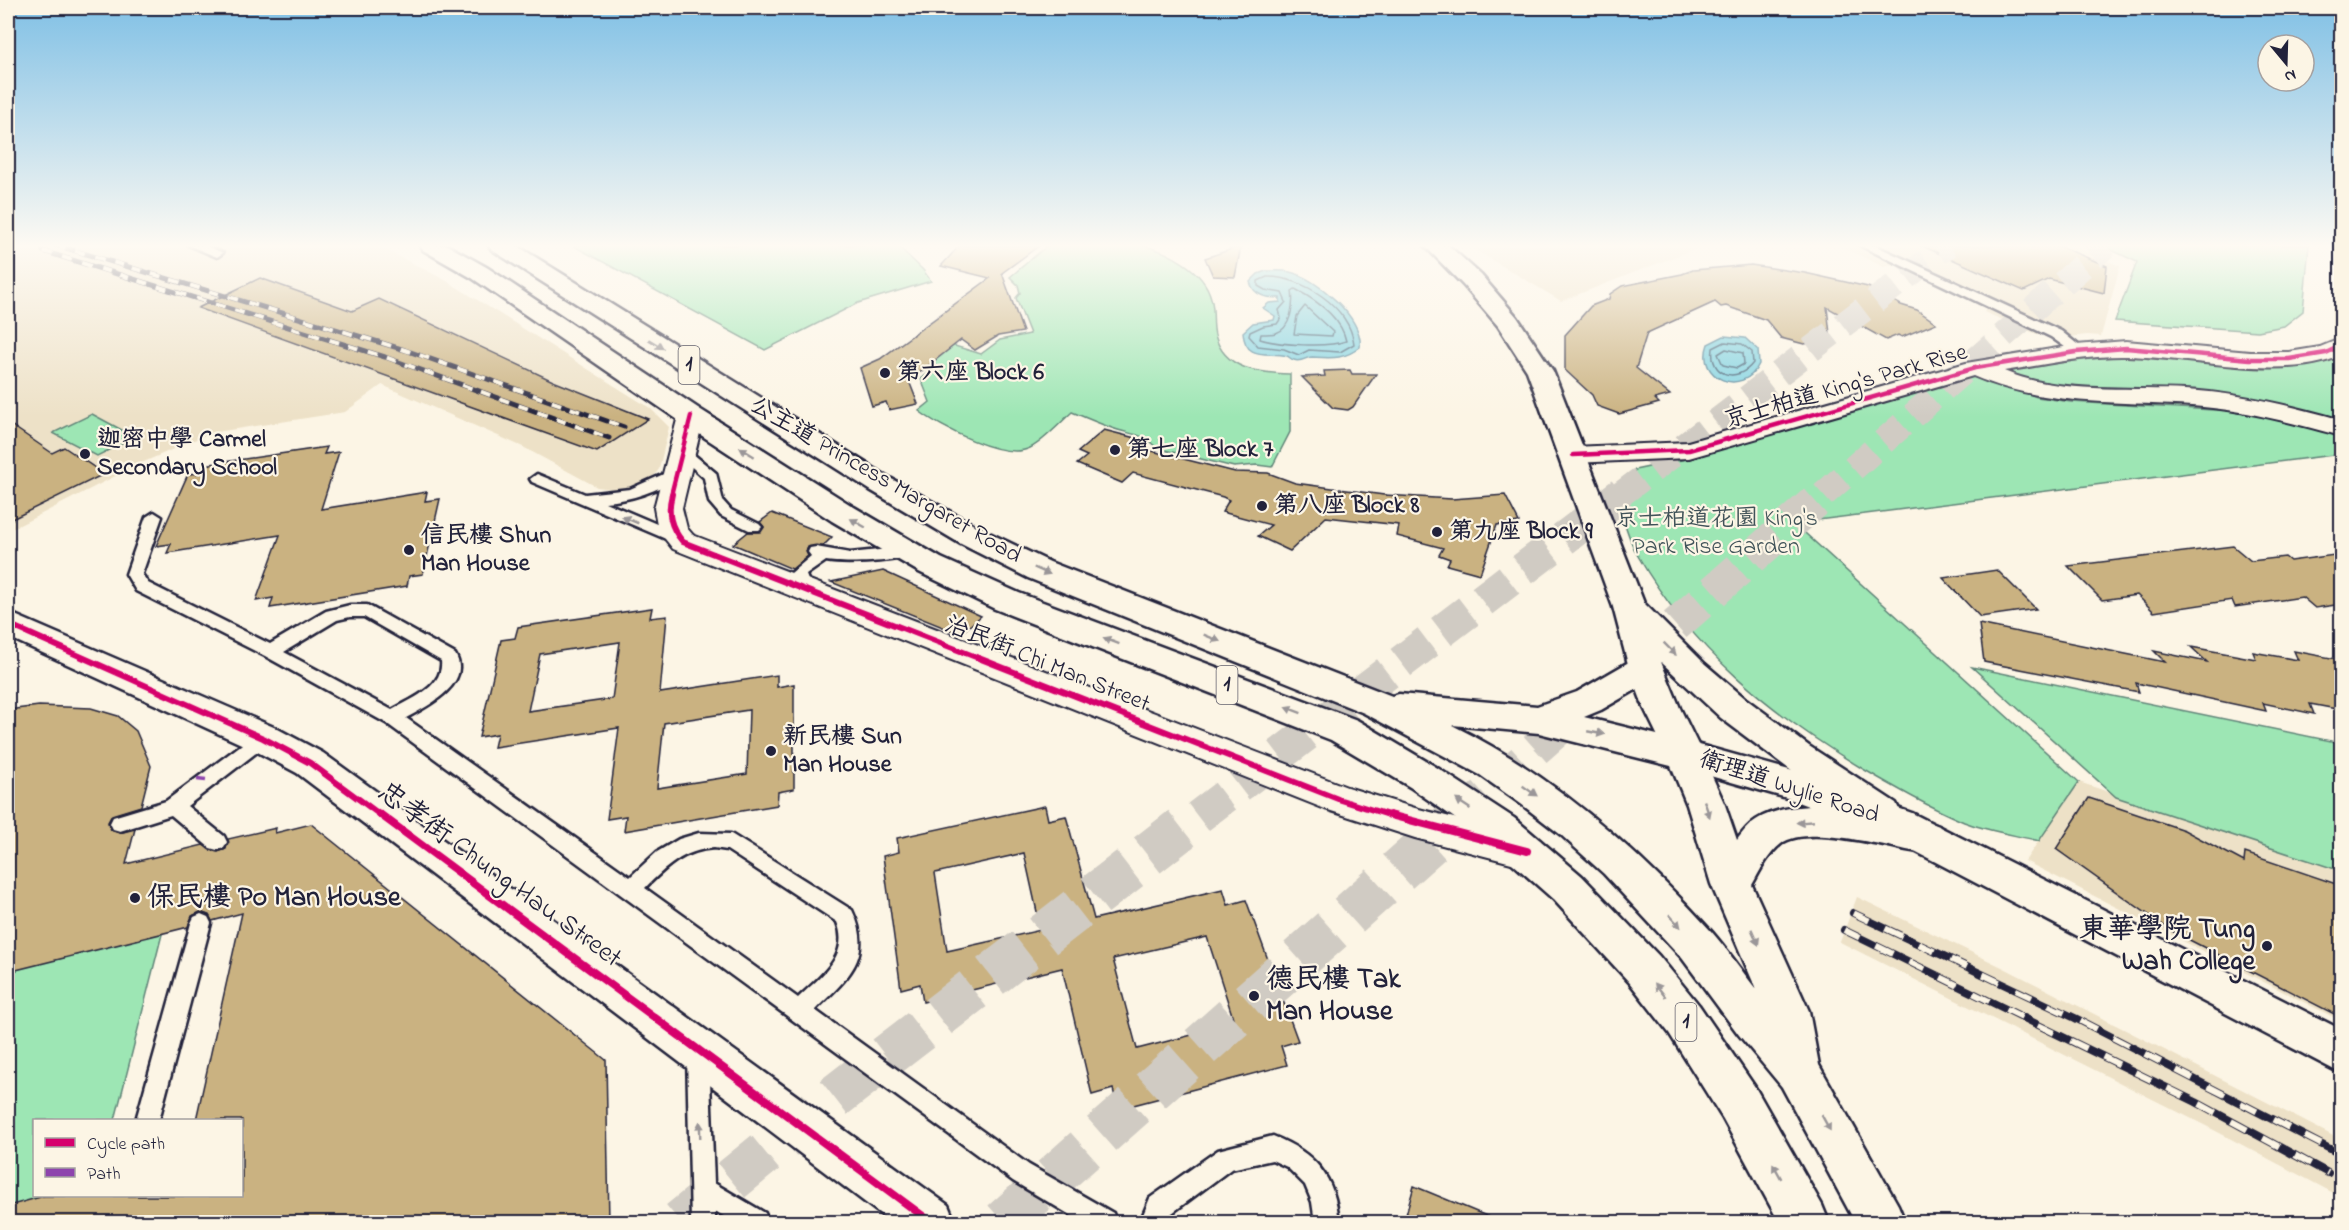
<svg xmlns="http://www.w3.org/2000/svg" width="2349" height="1230" viewBox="0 0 2349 1230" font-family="'Indie Flower','LXGW WenKai TC',sans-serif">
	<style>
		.built { fill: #ede1c7 }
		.green { fill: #9de6b4; stroke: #608478; stroke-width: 1.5 }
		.water { fill: #84d3e1; stroke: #5d8c9f; stroke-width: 1.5 }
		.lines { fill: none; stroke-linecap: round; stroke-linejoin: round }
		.shore { stroke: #49697d; stroke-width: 1.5 }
		.building { fill: #cab281; stroke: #22223b; stroke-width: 1.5; fill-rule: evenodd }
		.trunk-tunnel-far2 { stroke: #d0cbc3; stroke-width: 26; stroke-dasharray: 26 14; stroke-linecap: butt }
		.trunk-tunnel-far1 { stroke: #d0cbc3; stroke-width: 34; stroke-dasharray: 34 17; stroke-linecap: butt }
		.trunk-tunnel { stroke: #d0cbc3; stroke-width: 44; stroke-dasharray: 44 22; stroke-linecap: butt }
		.service-casing { stroke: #22223b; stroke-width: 5 }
		.minor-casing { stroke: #22223b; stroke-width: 4 }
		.tertiary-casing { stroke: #22223b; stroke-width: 5 }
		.secondary-casing { stroke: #22223b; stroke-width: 5 }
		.trunk-casing { stroke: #22223b; stroke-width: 5 }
		.service { fill: #fcf5e5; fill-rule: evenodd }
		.minor { fill: #fcf5e5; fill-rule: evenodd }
		.tertiary { fill: #fcf5e5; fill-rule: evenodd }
		.secondary { fill: #fcf5e5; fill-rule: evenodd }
		.trunk { fill: #fcf5e5; fill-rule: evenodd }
		.rail-far1-casing { stroke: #22223b; stroke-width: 5 }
		.rail-casing { stroke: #22223b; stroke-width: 8 }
		.rail-far1 { stroke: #fcf5e5; stroke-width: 4; stroke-dasharray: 10; stroke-linecap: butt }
		.rail { stroke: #fcf5e5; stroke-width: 6; stroke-dasharray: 18; stroke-linecap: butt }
		.quiet { stroke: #8e44ad; stroke-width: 4.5; stroke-dasharray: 9 4.5; stroke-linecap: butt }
		.cycleway-far2-casing { stroke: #fcf5e5; stroke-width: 8 }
		.cycleway-far1-casing { stroke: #fcf5e5; stroke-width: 10 }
		.cycleway-casing { stroke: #fcf5e5; stroke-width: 12 }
		.cycleway-far2 { stroke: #d6006c; stroke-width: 4.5 }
		.cycleway-far1 { stroke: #d6006c; stroke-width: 6 }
		.cycleway { stroke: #d6006c; stroke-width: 8 }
		.oneway { fill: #9a9698 }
		.poi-dot { fill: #22223b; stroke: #fcf5e5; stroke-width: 2 }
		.labels { text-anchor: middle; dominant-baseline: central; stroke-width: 4.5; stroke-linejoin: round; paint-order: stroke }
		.shield { fill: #fcf5e5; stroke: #63616e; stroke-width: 1.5 }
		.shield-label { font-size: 22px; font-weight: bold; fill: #22223b }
		.poi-label { font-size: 24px; font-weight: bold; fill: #22223b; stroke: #fcf5e5; text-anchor: start }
		.street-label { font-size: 24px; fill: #22223b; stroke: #fcf5e5 }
		.park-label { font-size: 24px; fill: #415359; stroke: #fcf5e5 }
		.near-street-label { font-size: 28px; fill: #22223b; stroke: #fcf5e5 }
		.near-poi-label { font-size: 28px; font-weight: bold; fill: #22223b; stroke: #fcf5e5; text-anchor: start }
	</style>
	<rect width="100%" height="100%" fill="#fcf5e5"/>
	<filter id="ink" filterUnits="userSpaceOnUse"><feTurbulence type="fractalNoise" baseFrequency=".0167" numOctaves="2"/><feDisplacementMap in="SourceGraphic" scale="12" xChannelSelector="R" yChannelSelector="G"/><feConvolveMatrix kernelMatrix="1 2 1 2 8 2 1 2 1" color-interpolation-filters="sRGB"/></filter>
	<g filter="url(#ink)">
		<!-- built -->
		<g class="built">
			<path d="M8,245H377L447,281L650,408L669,427L659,469L652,479L635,487L619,490L597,487L523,447L382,385L345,412L210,433L137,465L8,531Z"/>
			<path d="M1467,245H1705L1561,301Z"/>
			<path d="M1837,245H2071L2120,266L2101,336L2087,335L2052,339L2044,334H2036L1984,312L1988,307L1896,264L1884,267Z"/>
			<path d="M2079,782L2341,871V1021L2025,861Z"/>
			<path d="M1857,897L2004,968L2341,1140V1197L2212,1129L1840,942Z"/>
		</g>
		<!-- green -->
		<g class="green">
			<path d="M572,245H897L923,270L931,281L858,303L765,350Z"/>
			<path d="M1048,245C1070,245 1091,245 1113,245C1121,245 1132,243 1140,245C1167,250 1204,270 1211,298C1215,310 1212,323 1215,335C1224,370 1259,373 1290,374V432L1272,467L1257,465L1234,467L1156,448C1145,434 1134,435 1118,430C1102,425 1087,418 1072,412C1061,422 1043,442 1030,448C1004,461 940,427 919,411L930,402L921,379L937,366L926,361L945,343L981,354L1000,340L1030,334L1016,298L1020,293L1018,285L1010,277Z"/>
			<path d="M2101,245H2309L2303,311L2284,326L2258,331L2115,321L2137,262Z"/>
			<path d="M2137,354L2301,365L2341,357V422L2047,388L1994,370Z"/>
			<path d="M1975,375L2037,397L2071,402L2250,412L2341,435V454L1794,523L2079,782L2039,841C2015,835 1988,831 1964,822C1929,807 1896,788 1863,769C1772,714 1692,650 1638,556C1628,539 1623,516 1616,497L1635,470L1686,459Z"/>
			<path d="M92,414L135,437L97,456L53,433Z"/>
			<path d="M1972,667L2341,743V871L2116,797Z"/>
			<path d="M181,859L115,1120H34V1196H96L89,1222H8V901Z"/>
		</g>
		<!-- water -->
		<g class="water">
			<path d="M1266,271C1274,271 1282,270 1290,272C1316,278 1364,318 1360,347C1344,360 1331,358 1312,357C1306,357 1301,363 1294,360C1291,360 1289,356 1287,356C1269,351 1245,362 1243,332L1253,323L1274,320L1275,316L1263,308L1269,303L1280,302V298C1267,298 1254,296 1250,282L1258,274Z"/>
			<path d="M1724,336L1745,338L1758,350L1759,364C1743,398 1695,379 1708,344Z"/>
		</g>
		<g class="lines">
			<!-- shore -->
			<g class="shore">
				<path d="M1267,277C1302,276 1350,307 1354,344L1340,352L1309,350L1299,355L1284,349L1258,346L1249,336L1250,332L1263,326L1277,324L1281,318L1279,310L1286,302L1282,293L1265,290L1258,286V281Z"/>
				<path d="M1295,289C1316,300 1341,317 1346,341C1327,348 1279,345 1260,339L1261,334C1265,334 1271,334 1276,333C1291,329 1294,304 1292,291Z"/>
				<path d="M1305,306L1333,332L1332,336L1294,334L1297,316Z"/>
				<path d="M1725,342L1742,344L1752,352L1753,363C1737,384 1709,376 1713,348Z"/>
				<path d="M1726,349L1743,353L1744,364L1737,368L1723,365L1718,354Z"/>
			</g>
		</g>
		<!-- building -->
		<g class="building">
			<path d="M960,245H1040L1002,273L1023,332L998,336L975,350L961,340L909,381L918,404L889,410L886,402L872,406L860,368L880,359L990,278L941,266Z"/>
			<path d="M1920,245H2057L2107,266L2104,293L2049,279L2024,291Z"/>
			<path d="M1241,246L1235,277L1213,276L1205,258Z"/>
			<path d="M1751,265L1805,273L1868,287L1901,305L1917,310L1936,323L1902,337L1898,335L1886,340L1827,307L1830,334L1817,342L1804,344L1781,338L1766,320L1726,306L1721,307L1715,302L1647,333L1636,368L1670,395L1655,399L1659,403L1619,414L1597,406L1592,395L1565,370V335L1591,306L1609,299L1610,294L1622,286L1682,274L1693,270Z"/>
			<path d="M260,278L352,311L379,299L553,381L648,419L597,452L198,308Z"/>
			<path d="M1350,370L1352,374H1376L1353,407L1348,410L1333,408L1302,377L1325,376L1324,371Z"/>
			<path d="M8,423L52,453L64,447L104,474L8,521Z"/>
			<path d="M1104,430L1139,439L1152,451L1235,472L1268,473L1295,483L1384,495L1452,499L1505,495L1519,522L1497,525L1480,574L1447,565L1450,559L1439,555L1443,548L1397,536L1399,525L1326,517L1290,551L1258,536L1271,525L1222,512L1229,500L1223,497L1133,473L1122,483L1077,464L1087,456L1078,452Z"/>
			<path d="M327,447L324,454L339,452L321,509L427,492L425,501L440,499L423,574L409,576L407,586L270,608L273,598L256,601L280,535L167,553L171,544L156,546L188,474L201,473L204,465Z"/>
			<path d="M772,513L832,537L823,546L808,547L806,551L808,556L792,569L733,544L748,532H761L764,527L760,522Z"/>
			<path d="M2233,546L2251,561L2285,557L2290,561L2342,554V604L2315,608L2302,597L2235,607L2232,600L2154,612L2137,595L2102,600L2068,566Z"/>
			<path d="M1997,570L2036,609L1980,617L1943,578Z"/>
			<path d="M883,571L981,616L960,634L831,582Z"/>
			<path d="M652,608L650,618L667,616L660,693L777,675V687L794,684V789L778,792L777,805L624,831L626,816L607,819L619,728L494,747L497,734L479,737L501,640L515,638L518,627ZM620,642L612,699L528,711L540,654ZM749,710L747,774L657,788L664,723Z"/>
			<path d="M1979,624L2165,662L2154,651L2207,662L2191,647L2256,659L2253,652L2298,660L2294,651L2342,660V710L2310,704L2314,714L2263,703L2266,711L2136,683L2139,692L1984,662Z"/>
			<path d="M39,706L91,708L118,716L136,731L151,766L141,806L112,815L108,822L111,830L119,833L135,829L126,864L203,845L218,852L226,849L228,839L276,828L275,833L311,824L606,1060L609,1222H8V1206L44,1196H242V1120H196L242,913L212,921L209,915L200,912L192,916L188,927L8,972V710Z"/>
			<path d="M2089,798L2184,830L2244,862L2245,853L2342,886V1018L2170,930L2056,849Z"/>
			<path d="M1045,806L1048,820L1066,816L1094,919L1223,889L1228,905L1246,900L1298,1041L1281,1046L1287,1065L1118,1109L1113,1089L1092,1095L1062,968L923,1002L920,984L901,989L883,856L899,852L897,838ZM1024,853L1041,930L947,951L935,873ZM1207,937L1235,1024L1137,1049L1113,959Z"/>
			<path d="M1414,1186L1501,1222H1404Z"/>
		</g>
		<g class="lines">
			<!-- trunk-tunnel-far2 -->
			<g class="trunk-tunnel-far2">
				<path d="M1620,495L1948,245"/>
				<path d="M1823,495L2106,245"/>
			</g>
			<!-- trunk-tunnel-far1 -->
			<g class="trunk-tunnel-far1">
				<path d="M1637,659L1824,494"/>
				<path d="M1198,817L1622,494"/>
				<path d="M1459,817L1583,707"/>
			</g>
			<!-- trunk-tunnel -->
			<g class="trunk-tunnel">
				<path d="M680,1222L820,1108L1199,815"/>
				<path d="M1003,1222L1461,815"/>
			</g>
			<!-- service casing -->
			<g class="service-casing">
				<g id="service">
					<path d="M188,245H205L223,253L217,257Z"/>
					<path d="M1859,245H1874L2061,331L2087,352L2081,356L2076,355L2051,337Z"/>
					<path d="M681,447L686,448L716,473L723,501L731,510L759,524L762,527L759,530H749L721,516L709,502L704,478L674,451Z"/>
					<path d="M675,469L682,474L680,477C657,491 632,500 605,502L685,536L688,540L685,544L680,545L532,482L530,479L537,474L585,494L630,489Z"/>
					<path d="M154,512L162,517L142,574L148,583L270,644L326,611L350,605H367L455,654C473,684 426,707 406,718L630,877L657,852L679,839L699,833L731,834L852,910C875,958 847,978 815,1010L1029,1165L1113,1213L1116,1222H1082L1013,1181L386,723L265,656L136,591L126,574L146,517ZM350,617H364L441,661C444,687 411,699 392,710L284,652L337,620ZM714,848L727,850L837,922C851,956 820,977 798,998L645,888C666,867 683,850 714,848Z"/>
					<path d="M816,547L850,553L908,547L916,552C907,563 841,564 826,561L806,575L811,588L809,592H797L790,577L791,573L811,556L808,552L810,548Z"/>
					<path d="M263,731L269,733L272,738L269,743L187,806L224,836L227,842L224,848L217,850L210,848L171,815L120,831L113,829L110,823L113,817L166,801L257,733Z"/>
					<path d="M201,914L208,917L211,923L159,1120H136L191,923L194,917Z"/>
					<path d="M698,1044L706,1048L709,1055L714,1183L765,1213L768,1222H734L715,1211V1222H691L687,1055L690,1048Z"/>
					<path d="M1273,1136C1315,1153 1335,1176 1339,1222H1315L1312,1202L1305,1185L1287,1167L1272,1160L1231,1169L1168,1216L1164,1222H1140L1150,1198L1218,1150Z"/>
				</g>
			</g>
			<!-- minor casing -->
			<g class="minor-casing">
				<g id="minor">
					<path d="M2342,338V355C2288,382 2187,357 2127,356C2086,355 2044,365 2004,371C2059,394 2126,387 2185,390C2238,393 2290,405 2342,420V436C2295,424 2250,411 2203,407C2125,400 2047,408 1973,376L1689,458L1573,463L1563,461L1559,455L1563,449L1573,447L1688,442L1966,363L2076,345L2126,341L2250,352H2289L2320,347Z"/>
					<path d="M691,408L700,410L704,416L682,508L687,528L693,535L1347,787L1415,808L1540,840L1546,851L1540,862L1527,867L1415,838L1325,809L673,549L658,530L654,508L678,416L682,410Z"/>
				</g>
			</g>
			<!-- tertiary casing -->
			<g class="tertiary-casing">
				<g id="tertiary">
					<path d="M1424,245H1448L1481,275L1517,317L1553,371L1644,603L1705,664L1746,699L1809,746L1896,803L1901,814L1896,825L1882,829L1868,825L1825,796L1721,718L1661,662L1680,708L1703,755L1698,765L1685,769L1672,765L1644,708L1629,668L1613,607L1527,371L1498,326L1463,285Z"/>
					<path d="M8,612L276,728L323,753L948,1205L955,1222H891L297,773L250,748L8,637Z"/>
				</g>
			</g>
			<!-- secondary casing -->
			<g class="secondary-casing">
				<path id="secondary" d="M1685,741L1793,771L1912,813L2342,1030V1074L1884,835L1787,798L1672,765L1667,755L1672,745Z"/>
			</g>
			<!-- trunk casing -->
			<g class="trunk-casing">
				<g id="trunk">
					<path d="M419,245H447L488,268L701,410L854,507L941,558L1019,593L1357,720L1436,767L1514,818L1582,876L1659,956L1699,1005L1755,1087L1822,1205L1829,1222H1779L1723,1119L1669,1033L1629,982L1554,900L1486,840L1410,787L1331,740L995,609L919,572L832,521L681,422L472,278L423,250Z"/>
					<path d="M488,245H516L890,478L983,530L1050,562L1392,696L1399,694L1537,706L1577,692L1634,659L1646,656L1658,659L1663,668L1658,677L1601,710L1584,717L1698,745L1725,805L1737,840C1742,833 1748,825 1756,820C1798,793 1893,810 1939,826L1944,837L1939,848C1920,855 1908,850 1889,846C1864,841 1802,827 1781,844C1768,854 1760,871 1752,885L1809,1011L1819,1065L1898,1205L1905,1222H1855L1782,1087L1739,1035L1682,958L1604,874L1561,835L1521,804L1480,775L1364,713L1028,578L961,544L870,490L492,250ZM1452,725L1539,733L1671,766L1687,805L1711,884L1756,989C1741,970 1727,949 1711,931C1637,849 1552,774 1452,725Z"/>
				</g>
			</g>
			<!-- service -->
			<use href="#service" class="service"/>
			<!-- minor -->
			<use href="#minor" class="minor"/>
			<!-- tertiary -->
			<use href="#tertiary" class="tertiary"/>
			<!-- secondary -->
			<use href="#secondary" class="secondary"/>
			<!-- trunk -->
			<use href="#trunk" class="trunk"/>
			<!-- rail-far1 casing -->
			<g class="rail-far1-casing">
				<g id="rail-far1">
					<path d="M56,245L405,350L624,427"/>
					<path d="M43,251L385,357L609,438"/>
				</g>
			</g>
			<!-- rail casing -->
			<g class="rail-casing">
				<g id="rail">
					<path d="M1853,913L2075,1018L2334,1151"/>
					<path d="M1844,930L2196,1102L2328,1173"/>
				</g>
			</g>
			<!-- rail-far1 -->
			<use href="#rail-far1" class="rail-far1"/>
			<!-- rail -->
			<use href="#rail" class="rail"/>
			<!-- quiet -->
			<path class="quiet" d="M197,779L207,780"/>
			<!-- cycleway-far2 casing -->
			<g class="cycleway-far2-casing">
				<g id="cycleway-far2">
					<path d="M1573,455L1689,450L1975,368L2076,352L2126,348L2250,359H2289L2326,353L2342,345"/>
					<path d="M671,495L691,416"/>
				</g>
			</g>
			<!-- cycleway-far1 casing -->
			<g class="cycleway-far1-casing">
				<g id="cycleway-far1">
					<path d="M672,494C667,513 670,527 683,542L1338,799L1395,817"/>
					<path d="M8,624L263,738L310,763L383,817"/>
				</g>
			</g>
			<!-- cycleway casing -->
			<g class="cycleway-casing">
				<g id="cycleway">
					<path d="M381,815L931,1222"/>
					<path d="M1390,815L1527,851"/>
				</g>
			</g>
			<!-- cycleway-far2 -->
			<use href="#cycleway-far2" class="cycleway-far2"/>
			<!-- cycleway-far1 -->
			<use href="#cycleway-far1" class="cycleway-far1"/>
			<!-- cycleway -->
			<use href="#cycleway" class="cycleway"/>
		</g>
		<!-- one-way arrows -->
		<defs><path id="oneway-solid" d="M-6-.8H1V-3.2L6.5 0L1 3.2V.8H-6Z" transform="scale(1.5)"/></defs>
		<g class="oneway">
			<use href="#oneway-solid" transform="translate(656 344) rotate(32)"/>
			<use href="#oneway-solid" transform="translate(747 452) rotate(-148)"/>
			<use href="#oneway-solid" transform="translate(630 520) rotate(-158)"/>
			<use href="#oneway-solid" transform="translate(858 523) rotate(-150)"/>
			<use href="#oneway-solid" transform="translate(1042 571) rotate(23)"/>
			<use href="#oneway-solid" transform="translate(1212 638) rotate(22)"/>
			<use href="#oneway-solid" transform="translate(1111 641) rotate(-159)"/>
			<use href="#oneway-solid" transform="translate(1670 649) rotate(45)"/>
			<use href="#oneway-solid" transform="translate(1293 710) rotate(-159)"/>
			<use href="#oneway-solid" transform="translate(1596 733) rotate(11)"/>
			<use href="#oneway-solid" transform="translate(1530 791) rotate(35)"/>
			<use href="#oneway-solid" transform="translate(1463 804) rotate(-146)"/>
			<use href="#oneway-solid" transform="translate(1707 809) rotate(71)"/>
			<use href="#oneway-solid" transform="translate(1805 822) rotate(175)"/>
			<use href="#oneway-solid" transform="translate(1675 921) rotate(48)"/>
			<use href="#oneway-solid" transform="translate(1755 937) rotate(66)"/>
			<use href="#oneway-solid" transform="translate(1660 990) rotate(-128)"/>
			<use href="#oneway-solid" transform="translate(1826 1123) rotate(61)"/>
			<use href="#oneway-solid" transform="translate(700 1130) rotate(-92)"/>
			<use href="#oneway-solid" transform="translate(1777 1171) rotate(-119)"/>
		</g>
	</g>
	<!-- sky -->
	<linearGradient id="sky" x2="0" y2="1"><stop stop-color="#80c0e5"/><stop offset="0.59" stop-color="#fefaf3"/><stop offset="1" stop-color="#fefaf3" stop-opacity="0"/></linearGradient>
	<rect width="2349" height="417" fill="url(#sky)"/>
	<!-- markers -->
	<g class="poi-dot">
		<circle cx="885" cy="373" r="6"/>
		<circle cx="1115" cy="450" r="6"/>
		<circle cx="85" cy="454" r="6"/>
		<circle cx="1262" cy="506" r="6"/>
		<circle cx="1437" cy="532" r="6"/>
		<circle cx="409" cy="550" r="6"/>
		<circle cx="771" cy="751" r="6"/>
		<circle cx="135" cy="898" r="6"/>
		<circle cx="2267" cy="946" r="6"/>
		<circle cx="1254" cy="996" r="6"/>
	</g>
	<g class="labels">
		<!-- shield labels -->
		<g class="shield">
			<rect x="678.5" y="346" width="21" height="38" rx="4.5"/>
			<rect x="1216.5" y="666" width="21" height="38" rx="4.5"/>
			<rect x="1675.5" y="1003" width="21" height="38" rx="4.5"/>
		</g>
		<g class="shield-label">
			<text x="689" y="365">1</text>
			<text x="1227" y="685">1</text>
			<text x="1686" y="1022">1</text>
		</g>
		<!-- poi labels -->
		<g class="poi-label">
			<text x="897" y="373">第六座 Block 6</text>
			<text x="97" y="440">迦密中學 Carmel<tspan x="97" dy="28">Secondary School</tspan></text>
			<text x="1127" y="450">第七座 Block 7</text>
			<text x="1274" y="506">第八座 Block 8</text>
			<text x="1449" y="532">第九座 Block 9</text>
			<text x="421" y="536">信民樓 Shun<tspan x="421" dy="28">Man House</tspan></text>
			<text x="783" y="737">新民樓 Sun<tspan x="783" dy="28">Man House</tspan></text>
		</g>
		<!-- street labels -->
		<g class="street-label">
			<text transform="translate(1846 387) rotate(-16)">京士柏道 King's Park Rise</text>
			<text transform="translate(885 481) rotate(30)">公主道 Princess Margaret Road</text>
			<text transform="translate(1047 665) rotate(22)">治民街 Chi Man Street</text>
			<text transform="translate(1789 788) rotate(18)">衛理道 Wylie Road</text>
		</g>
		<!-- park labels -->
		<g class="park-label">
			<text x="1716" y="519">京士柏道花園 King's<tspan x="1716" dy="28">Park Rise Garden</tspan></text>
		</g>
		<!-- near-street labels -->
		<g class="near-street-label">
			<text transform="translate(499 876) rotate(36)">忠孝街 Chung Hau Street</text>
		</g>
		<!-- near-poi labels -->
		<g class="near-poi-label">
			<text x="147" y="898">保民樓 Po Man House</text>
			<text x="2255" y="930" text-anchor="end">東華學院 Tung<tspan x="2255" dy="32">Wah College</tspan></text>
			<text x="1266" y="980">德民樓 Tak<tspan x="1266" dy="32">Man House</tspan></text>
		</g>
	</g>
	<!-- margin -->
	<rect width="2349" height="1230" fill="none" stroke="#fcf5e5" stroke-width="30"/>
	<rect x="15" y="15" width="2319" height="1200" fill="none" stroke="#22223b" stroke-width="2" filter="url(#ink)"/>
	<!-- legend -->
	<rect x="33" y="1119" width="210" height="78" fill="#fcf5e5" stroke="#a5a1a1" stroke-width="1.5"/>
	<rect x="45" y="1138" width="30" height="9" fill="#d6006c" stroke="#a5a1a1" stroke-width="1.5"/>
	<text x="87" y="1149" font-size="18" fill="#22223b">Cycle path</text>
	<rect x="45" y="1168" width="30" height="9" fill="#8e44ad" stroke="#a5a1a1" stroke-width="1.5"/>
	<text x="87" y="1179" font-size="18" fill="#22223b">Path</text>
	<!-- north arrow -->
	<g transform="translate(2286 63) rotate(161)"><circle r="28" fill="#fcf5e5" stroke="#a5a1a1" stroke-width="1.5"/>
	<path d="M0-4.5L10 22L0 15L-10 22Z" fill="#22223b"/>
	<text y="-9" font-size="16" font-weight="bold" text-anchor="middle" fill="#22223b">N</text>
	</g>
</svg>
